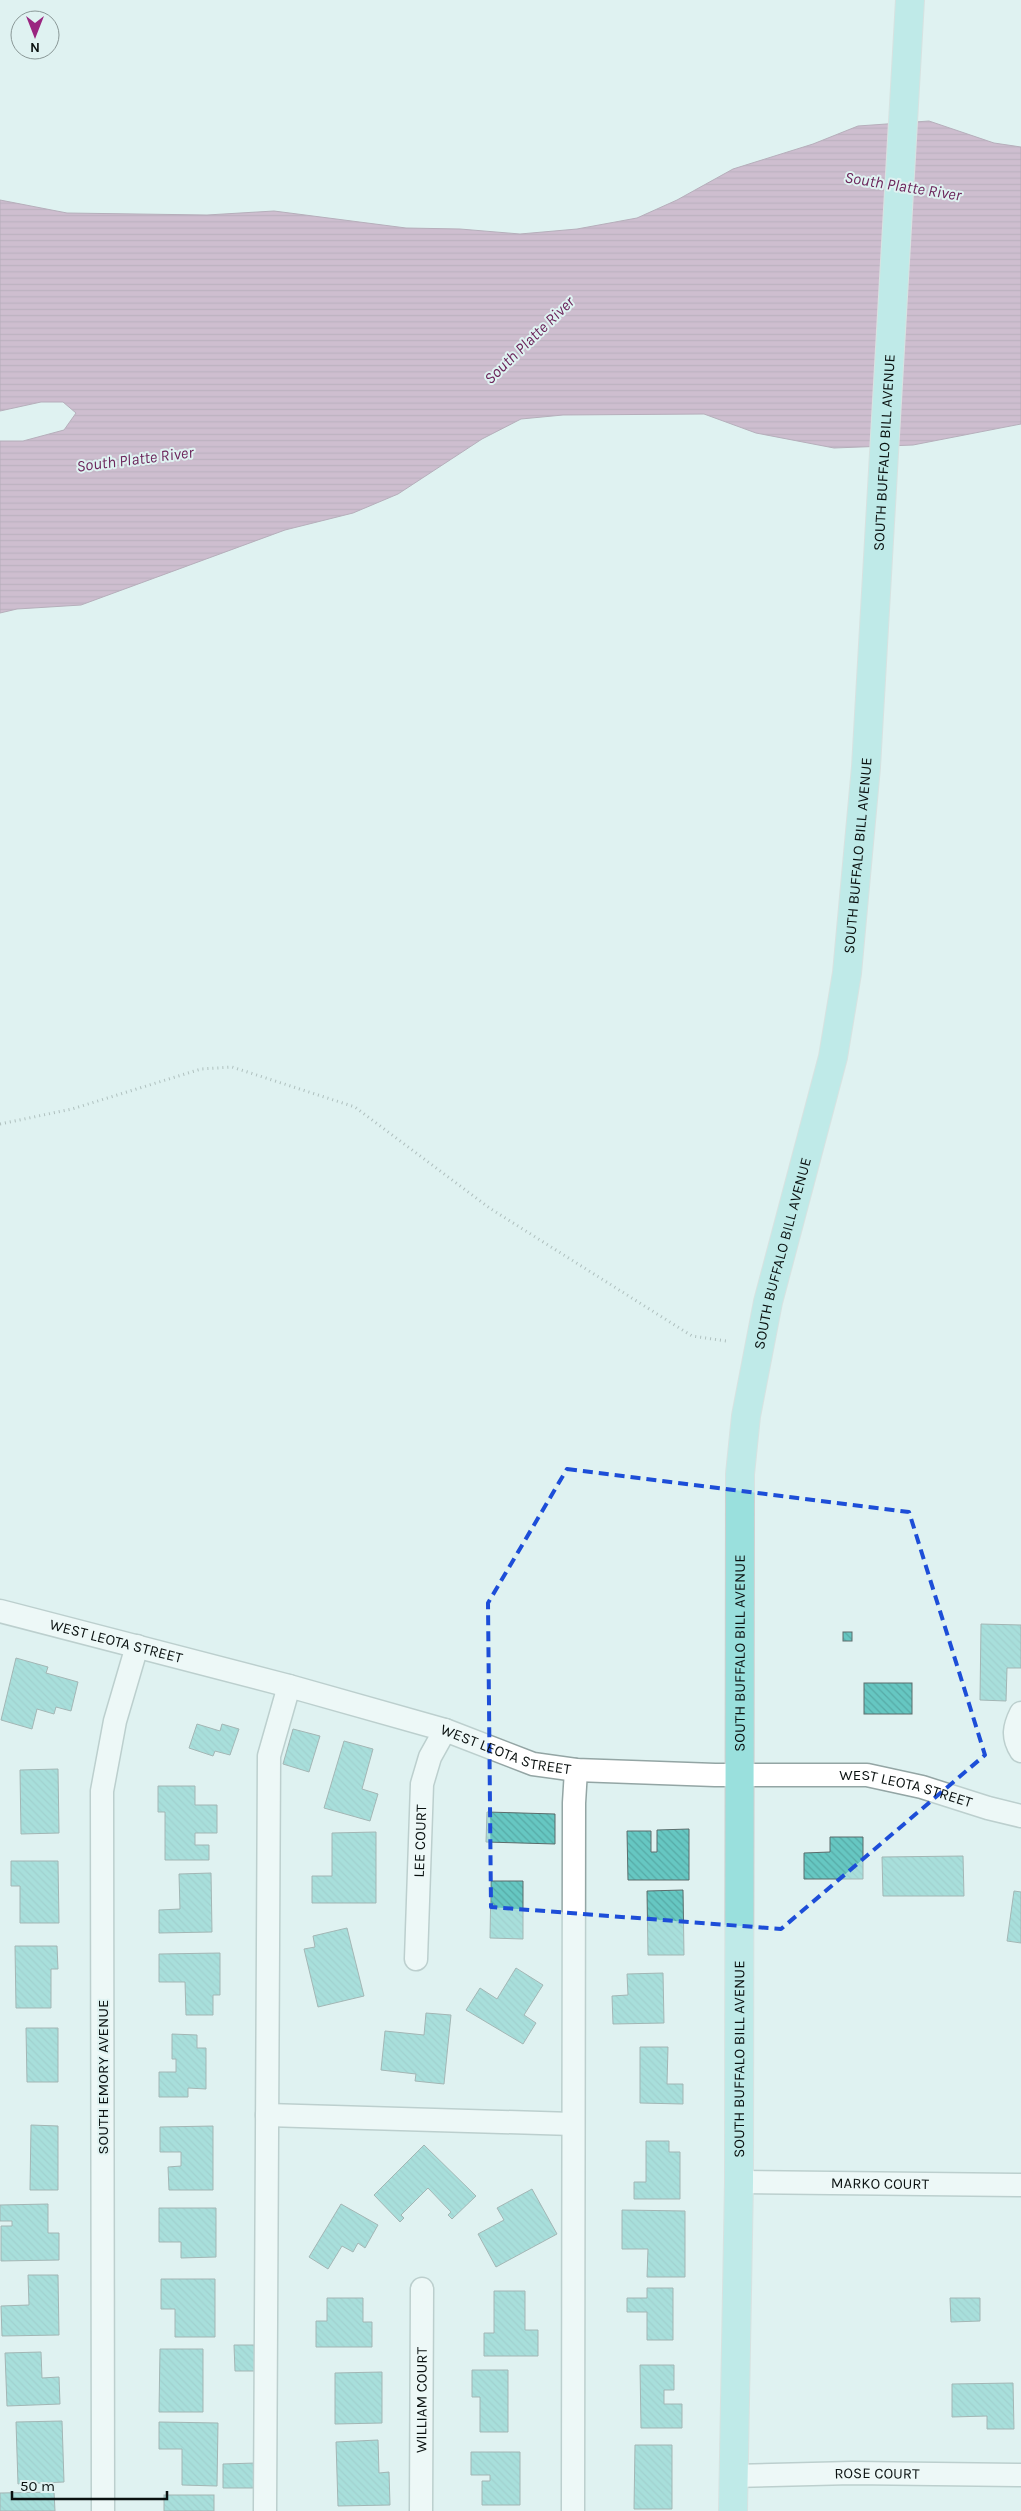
<svg xmlns="http://www.w3.org/2000/svg" width="1021" height="2511" viewBox="0 0 1021 2511" font-family="Karla,sans-serif">
	<style>
		.water { fill: url(#water-rules); stroke: #855d7a }
		.building { fill: url(#building-back-hatch); stroke: #5c6d6c }
		.lines { fill: none; stroke-linecap: round; stroke-linejoin: round }
		.minor-casing { stroke: #93a5a4; stroke-width: 25 }
		.major-casing { stroke: #cecfcf; stroke-width: 30 }
		.path { stroke: #768382; stroke-width: 3; stroke-dasharray: 1 4; stroke-linecap: butt }
		.minor { stroke: #fff; stroke-width: 22 }
		.major { stroke: #9ae0dd; stroke-width: 28 }
		.marked { fill: none; stroke: #1d4ed8; stroke-width: 4; stroke-dasharray: 10 6; stroke-linejoin: round }
		.labels { text-anchor: middle; dominant-baseline: central; stroke-width: 4; stroke-linejoin: round; paint-order: stroke }
		.street-label { font-size: 15px; fill: #0a1110; stroke: #dff2f1 }
		.water-label { font-size: 16px; font-style: italic; fill: #6c255b; stroke: #dff2f1 }
	</style>
	<defs>
		<pattern id="water-rules" width="6" height="5" patternUnits="userSpaceOnUse" patternTransform="scale(1.25)"><rect width="6" height="5" fill="#ba7ea7"/><path d="M0 2.5h6" fill="none" stroke="#956687"/></pattern>
		<pattern id="building-back-hatch" width="6" height="6" patternUnits="userSpaceOnUse" patternTransform="scale(1.25)"><rect width="6" height="6" fill="#66c7c2"/><path d="M-1 5l2 2M0 0l6 6M5-1l2 2" fill="none" stroke="#57aaa6"/></pattern>
	</defs>
	<rect width="100%" height="100%" fill="#dff2f1"/>
	<!-- water -->
	<path class="water" d="M929,121L994,143L1021,147V424L913,445L834,448L756,433L704,414L563,415L521,419L482,439L398,494L353,513L285,530L81,605L17,609L0,613V441H23L64,430L76,413L63,402H41L0,411V200L67,213L207,215L274,211L406,228L460,229L520,234L577,229L637,218L677,200L733,169L813,144L858,126Z"/>
	<!-- building -->
	<g class="building">
		<path d="M981,1624L1021,1625V1668H1007L1006,1701L980,1700Z"/>
		<rect x="843" y="1632" width="9" height="9"/>
		<path d="M16,1658L48,1667L46,1673L78,1682L71,1711L56,1707L54,1714L37,1709L32,1729L1,1720Z"/>
		<rect x="864" y="1683" width="48" height="31"/>
		<path d="M197,1724L220,1731L222,1724L239,1729L230,1755L215,1751L213,1756L189,1748Z"/>
		<path d="M293,1729L320,1736L309,1772L283,1764Z"/>
		<path d="M344,1741L373,1749L362,1789L378,1794L370,1821L324,1808Z"/>
		<path d="M58,1769L59,1833L21,1834L20,1770Z"/>
		<path d="M158,1786H195V1805H217V1833H195V1845H209V1860H165V1812H158Z"/>
		<path d="M487,1812L555,1814V1844L486,1842Z"/>
		<path d="M689,1829V1880H628L627,1831H651V1852H657V1830Z"/>
		<path d="M376,1832V1903H312V1876H332V1833Z"/>
		<path d="M830,1837H863V1879H804V1853L830,1852Z"/>
		<path d="M963,1856L964,1896H883L882,1857Z"/>
		<path d="M11,1861H58L59,1923H20V1886H11Z"/>
		<path d="M211,1873L212,1932L159,1933V1910L180,1909L179,1874Z"/>
		<path d="M491,1881H523V1939L490,1938Z"/>
		<path d="M683,1890L684,1955H648L647,1891Z"/>
		<path d="M1014,1891L1021,1892V1943L1007,1941Z"/>
		<path d="M347,1928L364,1996L318,2007L304,1949L315,1947L313,1936Z"/>
		<path d="M15,1946H57L58,1969H51V2008H16Z"/>
		<path d="M220,1953V1995H213V2015H186L185,1982H159V1954Z"/>
		<path d="M516,1968L543,1985L524,2015L536,2023L523,2044L466,2010L480,1988L497,1999Z"/>
		<path d="M663,1973L664,2023L613,2024L612,1996L628,1995L627,1974Z"/>
		<path d="M426,2013L451,2015L444,2084L415,2081L416,2074L381,2070L385,2031L424,2035Z"/>
		<path d="M26,2028H58V2082H27Z"/>
		<path d="M172,2034L197,2035V2048H206V2089L188,2088V2097H159V2072H176V2059H172Z"/>
		<path d="M640,2047H668L667,2084H683V2104L640,2103Z"/>
		<path d="M31,2125L58,2126V2190H30Z"/>
		<path d="M213,2126V2190H169L168,2167L181,2166V2152H160V2127Z"/>
		<path d="M646,2141H669V2152H680V2199H634V2182H646Z"/>
		<path d="M424,2145L476,2196L452,2219L448,2215L451,2212L428,2188L401,2215L404,2218L400,2222L374,2195Z"/>
		<path d="M532,2189L557,2234L496,2267L478,2234L504,2220L497,2208Z"/>
		<path d="M48,2204V2233H59V2260L1,2261V2226H12V2221H0V2205Z"/>
		<path d="M341,2204L378,2225L365,2248L358,2243L353,2252L342,2246L328,2269L309,2257Z"/>
		<path d="M159,2208H216V2257L181,2258V2242H159Z"/>
		<path d="M622,2210L685,2211V2277H647L648,2249H622Z"/>
		<path d="M28,2275H58L59,2335L2,2336L1,2306L29,2305Z"/>
		<path d="M161,2279H215V2337H175V2309H161Z"/>
		<path d="M647,2288H673V2340H647V2312H627V2298H647Z"/>
		<path d="M494,2291H525V2330H538V2356H484V2333H494Z"/>
		<path d="M327,2298H363V2322H372V2347H316V2321H327Z"/>
		<path d="M950,2298H980V2321L951,2322Z"/>
		<path d="M234,2345H259L260,2371H235Z"/>
		<path d="M160,2349H203V2412H159Z"/>
		<path d="M41,2352L42,2378L59,2377L60,2404L7,2406L5,2353Z"/>
		<path d="M640,2365H674V2390H664V2404H682V2428H641Z"/>
		<path d="M472,2370H508V2432H480V2397H472Z"/>
		<path d="M382,2372V2423L335,2424V2373Z"/>
		<path d="M1013,2383L1014,2429H987V2416L952,2417V2384Z"/>
		<path d="M62,2421L64,2482L18,2484L16,2422Z"/>
		<path d="M159,2422L218,2423L217,2486L182,2485V2449H159Z"/>
		<path d="M378,2440L379,2473L389,2472L390,2505L338,2506L336,2442Z"/>
		<path d="M635,2445H672V2509H634Z"/>
		<path d="M471,2452H520V2505H482V2481H490V2475H471Z"/>
		<path d="M255,2463V2488H223V2464Z"/>
		<path d="M54,2492L55,2511H0V2493Z"/>
		<rect x="164" y="2495" width="50" height="16"/>
	</g>
	<g class="lines">
		<!-- minor casing -->
		<g class="minor-casing">
			<g id="minor">
				<path id="s1" d="M0,1611L289,1686L445,1730L533,1764L576,1770L715,1775H867L922,1787L988,1808L1021,1816"/>
				<path d="M1021,1713C1014,1727 1012,1737 1021,1751"/>
				<path id="s2" d="M416,1959L422,1784L430,1757L445,1730"/>
				<path d="M267,2115L573,2124"/>
				<path id="s3" d="M739,2182L1021,2185"/>
				<path id="s4" d="M733,2476L852,2473L1021,2475"/>
				<path d="M103,2511L102,1791L115,1721L137,1646"/>
				<path d="M265,2511L269,1756L289,1686"/>
				<path id="s5" d="M421,2511L422,2289"/>
				<path d="M573,2511L574,1803L576,1770"/>
			</g>
		</g>
		<!-- major casing -->
		<g class="major-casing">
			<g id="major">
				<path id="s6" d="M733,2511L739,2182L740,1474L746,1416L768,1302L833,1057L847,973L866,767L910,0"/>
			</g>
		</g>
		<!-- path -->
		<path class="path" d="M0,1124L72,1109L201,1069L232,1067L355,1107L491,1209L692,1336L726,1341"/>
		<!-- minor -->
		<use href="#minor" class="minor"/>
		<!-- major -->
		<use href="#major" class="major"/>
	</g>
	<!-- marked area -->
	<path d="M0 0H1021V2511H0ZM567,1469L909,1512L985,1755L781,1929L491,1907L488,1603Z" fill="#dff2f1" fill-opacity=".55" fill-rule="evenodd"/>
	<path class="marked" d="M567,1469L909,1512L985,1755L781,1929L491,1907L488,1603Z"/>
	<g class="labels">
		<!-- street labels -->
		<g class="street-label">
			<text stroke="none"><textPath href="#s6" startOffset="2072">SOUTH BUFFALO BILL AVENUE</textPath></text>
			<text stroke="none"><textPath href="#s6" startOffset="1668">SOUTH BUFFALO BILL AVENUE</textPath></text>
			<text stroke="none"><textPath href="#s6" startOffset="1262">SOUTH BUFFALO BILL AVENUE</textPath></text>
			<text stroke="none"><textPath href="#s1" startOffset="120">WEST LEOTA STREET</textPath></text>
			<text stroke="none"><textPath href="#s6" startOffset="858">SOUTH BUFFALO BILL AVENUE</textPath></text>
			<text stroke="none"><textPath href="#s1" startOffset="525">WEST LEOTA STREET</textPath></text>
			<text stroke="none"><textPath href="#s1" startOffset="930">WEST LEOTA STREET</textPath></text>
			<text stroke="none"><textPath href="#s2" startOffset="118">LEE COURT</textPath></text>
			<text stroke="none"><textPath href="#s6" startOffset="452">SOUTH BUFFALO BILL AVENUE</textPath></text>
			<text transform="translate(103 2077) rotate(-90)">SOUTH EMORY AVENUE</text>
			<text stroke="none"><textPath href="#s3" startOffset="141">MARKO COURT</textPath></text>
			<text stroke="none"><textPath href="#s5" startOffset="111">WILLIAM COURT</textPath></text>
			<text stroke="none"><textPath href="#s4" startOffset="144">ROSE COURT</textPath></text>
		</g>
		<!-- water labels -->
		<g class="water-label">
			<text transform="translate(903 186) rotate(9)">South Platte River</text>
			<text transform="translate(529 340) rotate(-44)">South Platte River</text>
			<text transform="translate(135 459) rotate(-7)">South Platte River</text>
		</g>
	</g>
	<!-- north arrow -->
	<g transform="translate(35 35) rotate(180)"><circle r="24" fill="#dff2f1" stroke="#8a9897"/>
	<path d="M0-4L9 19L0 12L-9 19Z" fill="#9a2580"/>
	<text y="-8" font-size="14" font-weight="bold" text-anchor="middle" fill="#0a1110">N</text>
	</g>
	<!-- scale -->
	<path d="M12 2491v8h155v-8" fill="none" stroke="#0a1110" stroke-width="2.5"/>
	<text x="20" y="2491" font-size="15" fill="#0a1110" stroke="#dff2f1" stroke-width="4" paint-order="stroke">50 m</text>
</svg>
